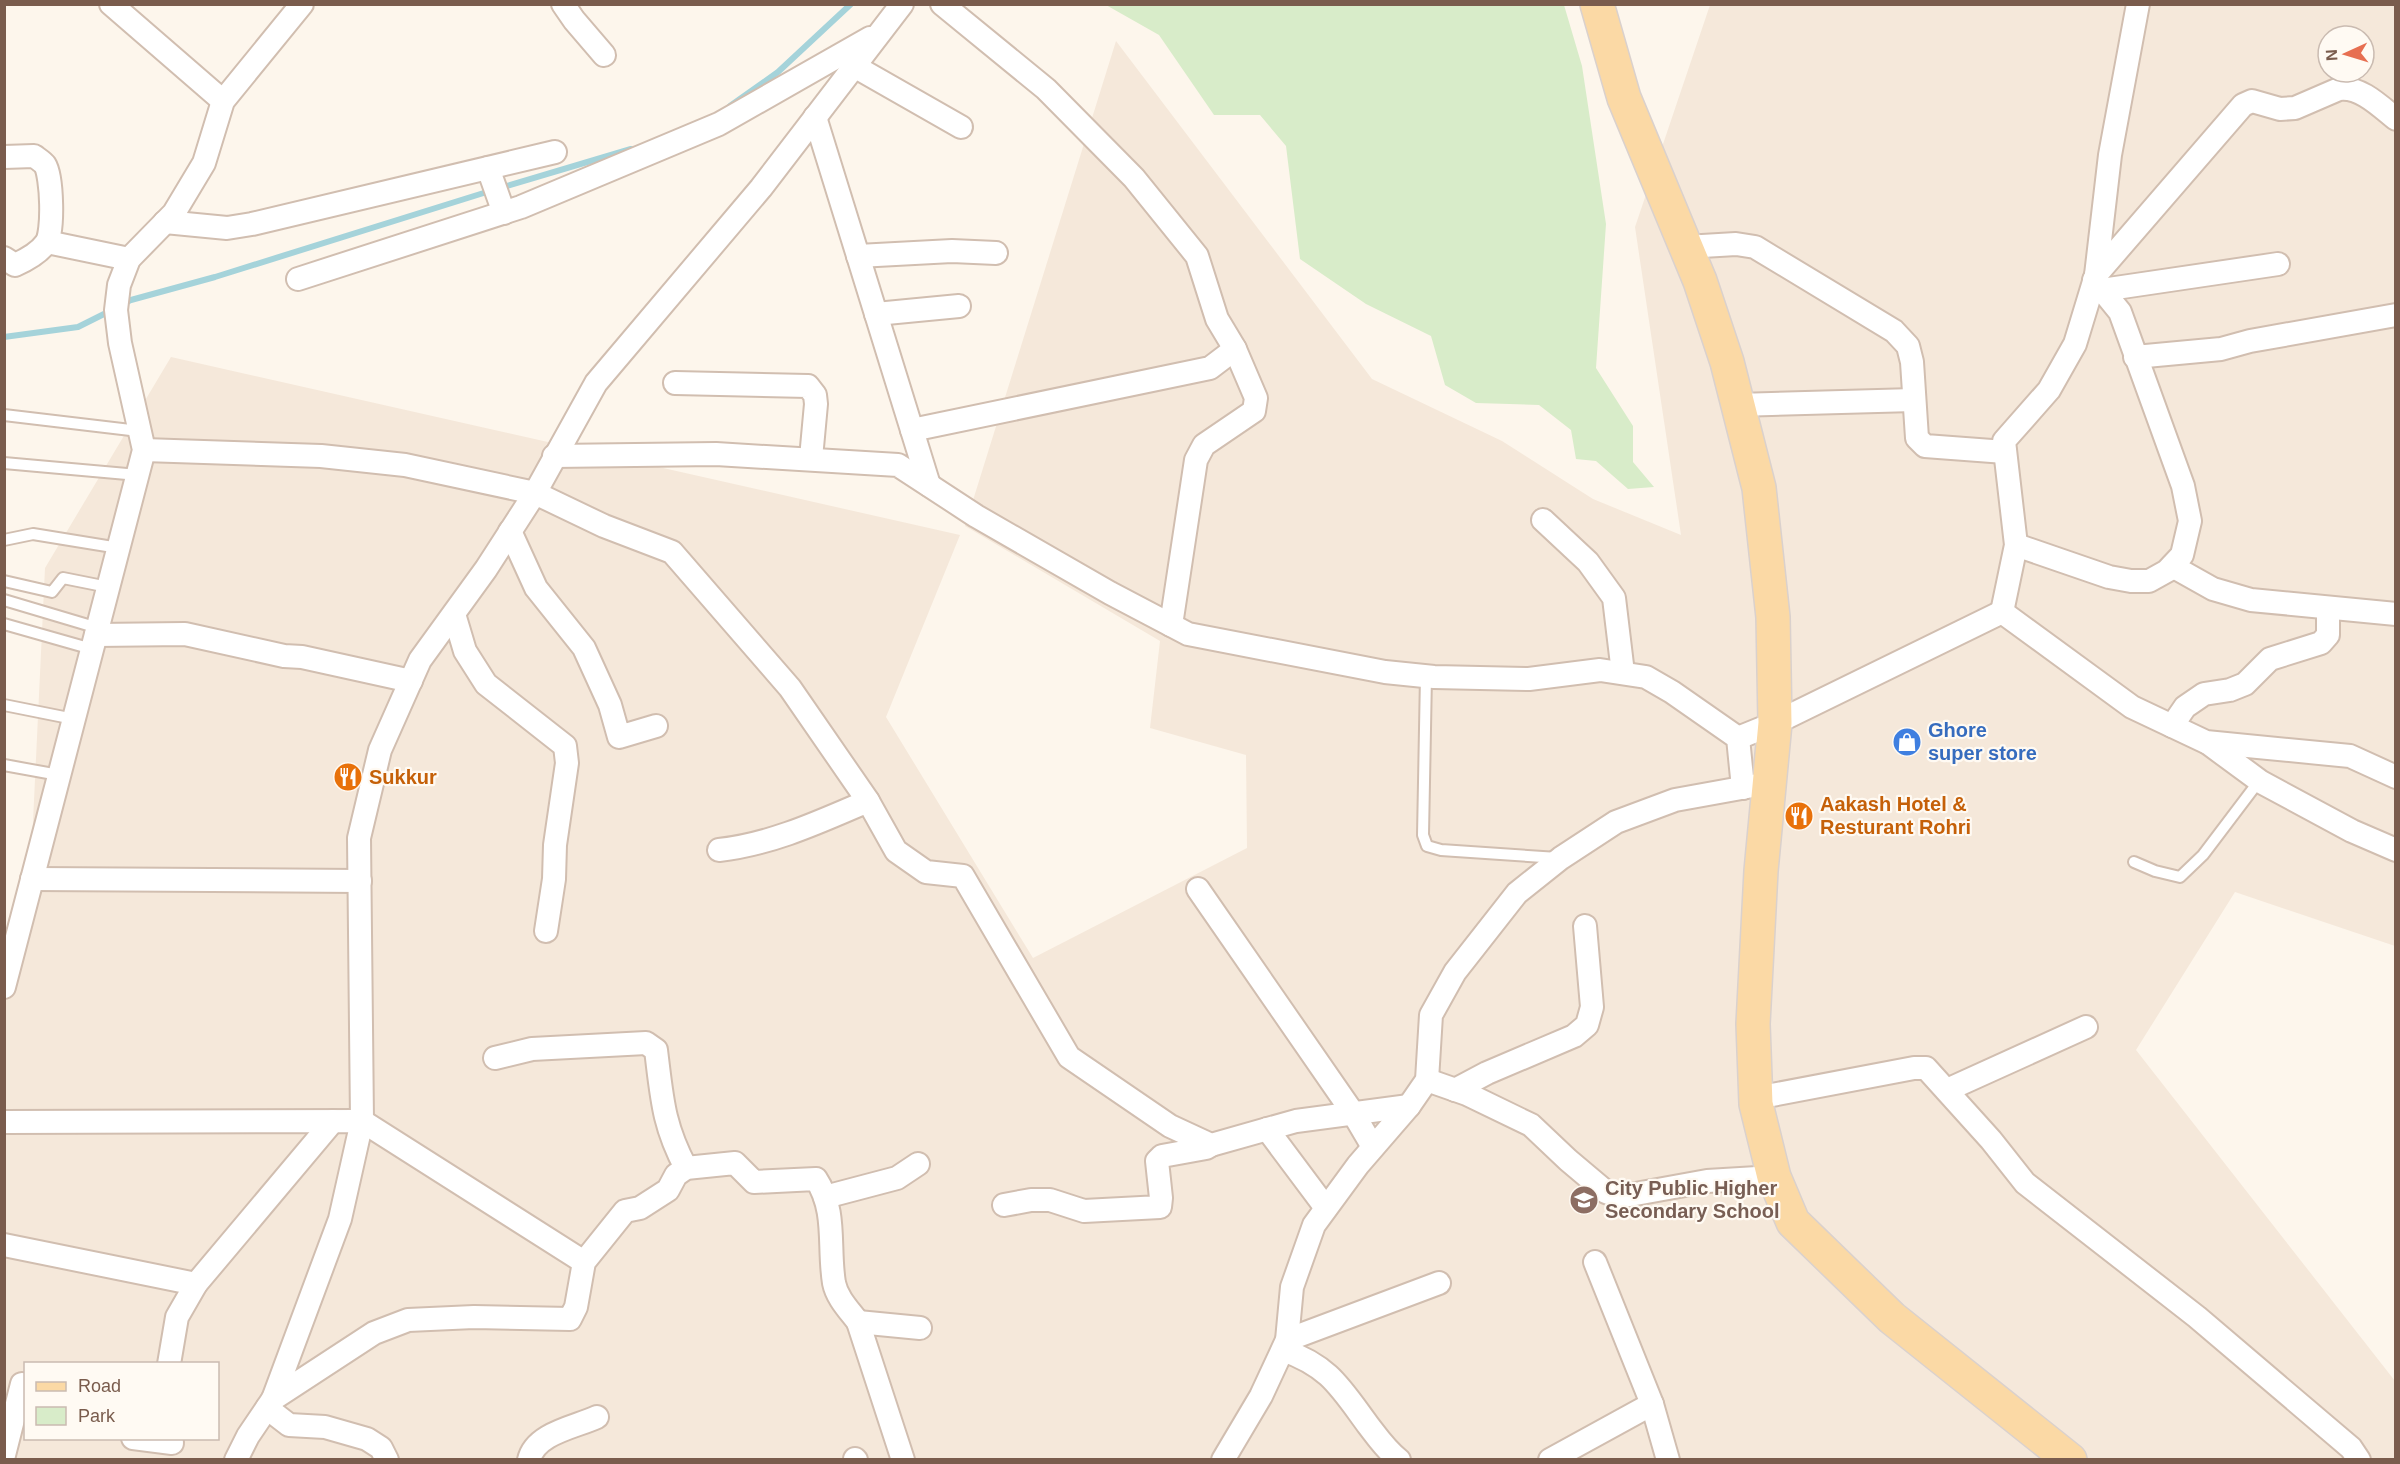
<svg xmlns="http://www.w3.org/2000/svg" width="2400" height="1464" viewBox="0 0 2400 1464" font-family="Arial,sans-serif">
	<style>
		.residential { fill: #f5e8da; fill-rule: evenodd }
		.green { fill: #d8ecc9 }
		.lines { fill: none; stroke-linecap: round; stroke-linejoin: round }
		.stream { stroke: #a5d3da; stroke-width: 6 }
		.service-casing { stroke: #d1beb0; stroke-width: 14 }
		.minor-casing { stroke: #d1beb0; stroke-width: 26 }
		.primary-casing { stroke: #dad1cd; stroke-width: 36 }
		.service { stroke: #fff; stroke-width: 10 }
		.minor { stroke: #fff; stroke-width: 22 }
		.primary { stroke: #fbd9a5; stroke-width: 33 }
		.labels { text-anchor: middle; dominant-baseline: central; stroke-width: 4.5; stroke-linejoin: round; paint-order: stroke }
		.shop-label { font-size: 20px; font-weight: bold; fill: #366cbe; stroke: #fffaf3; text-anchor: start }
		.food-label { font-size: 20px; font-weight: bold; fill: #c56008; stroke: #fffaf3; text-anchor: start }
		.education-label { font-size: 20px; font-weight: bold; fill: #785e54; stroke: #fffaf3; text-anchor: start }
	</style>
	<rect width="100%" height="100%" fill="#fdf6ec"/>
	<!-- residential -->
	<path class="residential" d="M1710,5H2395V946L2235,892L2136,1050L2395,1381V1459L5,1460V945L32,843L45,568L171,357L960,535L886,717L1033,958L1247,848L1246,755L1150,728L1160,641L965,526L1116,41L1372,379L1502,441L1593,499L1681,535L1635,227ZM2328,36H2364V72H2328ZM26,1364H218V1438H26Z"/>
	<!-- green -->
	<path class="green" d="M1106,5H1564L1582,66L1606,224L1596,368L1633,426V462L1654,487L1628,489L1596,461L1576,459L1571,430L1539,405L1476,403L1445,385L1431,336L1366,304L1300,259L1286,146L1260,115H1214L1159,35Z"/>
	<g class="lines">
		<!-- stream -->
		<g class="stream">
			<path d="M730,106L778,72L851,4"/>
			<path d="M500,188L631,149"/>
			<path d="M122,305L131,300L215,277L490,191"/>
			<path d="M4,337L78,327L110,311"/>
		</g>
		<!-- service casing -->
		<g class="service-casing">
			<g id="service">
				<path d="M4,415L139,431"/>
				<path d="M4,463L138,475"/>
				<path d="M4,540L33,534L119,548"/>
				<path d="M4,581L52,592L63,578L108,587"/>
				<path d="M4,600L98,628"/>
				<path d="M4,624L92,649"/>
				<path d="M1426,676L1423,835L1427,846L1441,850L1558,858"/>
				<path d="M4,705L74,719"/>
				<path d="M4,765L59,775"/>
				<path d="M2134,862L2155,871L2180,877L2203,855L2259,781"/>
			</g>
		</g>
		<!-- minor casing -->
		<g class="minor-casing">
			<g id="minor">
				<path d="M111,4L223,101"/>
				<path d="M563,4L574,20L604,55"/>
				<path d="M942,4L1046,89L1134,178L1197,256L1217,319L1235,349L1256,398L1254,411L1204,445L1196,460L1171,625"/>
				<path d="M854,66L961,127"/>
				<path d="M815,117L929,485"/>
				<path d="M4,157L34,156C38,159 43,162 45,165C52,176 54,233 46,243C39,253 26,260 15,265L4,258"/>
				<path d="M488,168L504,213"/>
				<path d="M165,222L227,228L252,224L555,152"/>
				<path d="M47,242L129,259"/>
				<path d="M1685,247L1736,244L1755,247L1894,331L1908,346L1912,362L1917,438L1925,446L2005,452"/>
				<path d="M858,256L952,251L996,253"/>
				<path d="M2096,275L2243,105L2252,101L2280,109L2295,108L2339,89C2360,86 2380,106 2396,119"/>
				<path d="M298,279L521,207L719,124L870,38"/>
				<path d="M2102,290L2278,264"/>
				<path d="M876,314L959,306"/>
				<path d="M2135,357L2221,349L2250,341L2396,315"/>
				<path d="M675,383L808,386L815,395L816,404L811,458"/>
				<path d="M1737,405L1914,400"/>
				<path d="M912,430L1210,368L1235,349"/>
				<path d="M144,450L321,456L405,465L535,493L604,526L672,552L790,688L868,801L896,851L926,872L963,876L1069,1057L1170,1126L1211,1145L1296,1121L1409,1106"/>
				<path d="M554,456L716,454L898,465L976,516L1110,593L1188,634L1385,672L1434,677L1529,679L1600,670L1646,677L1672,692L1738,738L1743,788"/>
				<path d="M1543,520L1588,562L1614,598L1623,673"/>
				<path d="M510,531L536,588L584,648L610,705L619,737L656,726"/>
				<path d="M2016,545L2109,577L2131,581H2149L2167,571L2182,555L2190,521L2183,486L2120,312L2094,280"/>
				<path d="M2172,566L2213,589L2251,600L2396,614"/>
				<path d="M2002,612L2016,545L2004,441L2049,390L2075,344L2096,275L2110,155L2138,4"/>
				<path d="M454,614L465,651L486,684L565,746L567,763L555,845L554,879L546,931"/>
				<path d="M96,635L185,634L284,656L302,657L411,681"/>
				<path d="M2172,726L2185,707L2204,694L2230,690L2245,684L2270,659L2321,643L2328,635V608"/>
				<path d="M1738,738L1775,723L2002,612L2132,707L2206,742L2350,756L2396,777"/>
				<path d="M2208,743L2261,782L2352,831L2396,850"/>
				<path d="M719,850C772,844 819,822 868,801"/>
				<path d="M32,879L360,881"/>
				<path d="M1198,889L1353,1113L1373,1147"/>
				<path d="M4,987L144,450L120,343L116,310L119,285L129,259L174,213L204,163L223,101L302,4"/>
				<path d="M495,1058L532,1049L646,1043L656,1050C662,1098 663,1125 686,1168"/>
				<path d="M1427,1080L1467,1094L1531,1125L1568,1160L1606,1192L1619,1197L1707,1181L1774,1177"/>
				<path d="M1455,1090L1487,1073L1574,1036L1587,1025L1592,1007L1585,926"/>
				<path d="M1947,1090L2086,1027"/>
				<path d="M1756,1098L1914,1068H1926L1991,1140L2025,1183L2197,1317L2351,1448L2359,1460"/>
				<path d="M4,1122L362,1121L584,1262"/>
				<path d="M1267,1129L1326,1208"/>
				<path d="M825,1197L897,1178L918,1164"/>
				<path d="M1004,1205L1031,1200H1050L1084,1211L1160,1207L1161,1198L1157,1161L1162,1156L1206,1148L1211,1145"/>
				<path d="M4,1245L196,1284"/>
				<path d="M1595,1262L1652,1404L1668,1460"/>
				<path d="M858,1322L920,1328"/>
				<path d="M1287,1340L1439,1283"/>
				<path d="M1283,1350C1329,1366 1340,1387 1368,1425C1378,1438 1386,1450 1399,1460"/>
				<path d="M169,1364L177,1317L196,1284L333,1121"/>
				<path d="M273,1399L374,1333L408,1320L474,1317L570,1319L576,1307L584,1262L625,1211L640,1208L668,1190L676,1175L686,1168L735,1163L754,1182L816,1179C837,1211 828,1247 834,1283C837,1298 849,1310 858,1322L903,1460"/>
				<path d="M267,1408L289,1425L325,1427L367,1439L381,1448L387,1460"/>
				<path d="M133,1438L172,1443"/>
				<path d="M4,1455L22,1384"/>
				<path d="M855,1459L856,1460"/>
				<path d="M236,1460L248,1436L273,1399L340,1219L362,1121L359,838L380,750L420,660L486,569L535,493L596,383L761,188L902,4"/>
				<path d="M529,1460C535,1433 576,1427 597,1417"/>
				<path d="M1223,1460L1261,1396L1287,1340L1292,1287L1314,1225L1358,1165L1409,1106L1427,1080L1431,1015L1455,972L1517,893L1561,858L1616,822L1675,800L1758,785"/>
				<path d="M1550,1460L1652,1404"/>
			</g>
		</g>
		<!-- primary casing -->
		<g class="primary-casing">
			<path id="primary" d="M1597,4L1624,98L1700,281L1727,362L1759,488L1773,617L1775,723L1761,871L1753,1024L1756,1104L1774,1177L1793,1222L1892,1318L2070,1460"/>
		</g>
		<!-- service -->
		<use href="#service" class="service"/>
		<!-- minor -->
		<use href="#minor" class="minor"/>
		<!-- primary -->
		<use href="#primary" class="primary"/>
	</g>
	<!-- icons -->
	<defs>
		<g id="shop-disc" transform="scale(1.5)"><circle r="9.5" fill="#3f7fe0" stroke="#fffaf3"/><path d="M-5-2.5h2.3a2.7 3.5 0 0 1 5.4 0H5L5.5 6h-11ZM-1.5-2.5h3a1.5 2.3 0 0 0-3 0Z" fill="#fff"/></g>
		<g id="restaurant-disc" transform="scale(1.5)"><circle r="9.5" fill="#e8710a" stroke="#fffaf3"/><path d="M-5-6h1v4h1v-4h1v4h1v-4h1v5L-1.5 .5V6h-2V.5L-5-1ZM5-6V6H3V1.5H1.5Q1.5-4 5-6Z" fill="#fff"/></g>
		<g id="school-disc" transform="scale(1.5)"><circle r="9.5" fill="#8d6e63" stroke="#fffaf3"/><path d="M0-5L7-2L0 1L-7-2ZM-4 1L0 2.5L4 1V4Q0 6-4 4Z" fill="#fff"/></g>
	</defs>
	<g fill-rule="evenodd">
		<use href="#shop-disc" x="1907" y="742"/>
		<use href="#restaurant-disc" x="348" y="777"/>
		<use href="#restaurant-disc" x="1799" y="816"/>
		<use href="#school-disc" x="1584" y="1200"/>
	</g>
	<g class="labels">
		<!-- shop labels -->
		<g class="shop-label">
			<text x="1928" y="730">Ghore<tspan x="1928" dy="23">super store</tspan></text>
		</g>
		<!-- food labels -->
		<g class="food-label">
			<text x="369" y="777">Sukkur</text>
			<text x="1820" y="804">Aakash Hotel &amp;<tspan x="1820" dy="23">Resturant Rohri</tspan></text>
		</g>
		<!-- education labels -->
		<g class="education-label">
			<text x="1605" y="1188">City Public Higher<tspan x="1605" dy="23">Secondary School</tspan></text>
		</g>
	</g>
	<!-- border -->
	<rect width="2400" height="1464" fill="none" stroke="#7a5c4d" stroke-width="12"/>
	<!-- legend -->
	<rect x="24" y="1362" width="195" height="78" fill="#fffaf3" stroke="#cabbb1" stroke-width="1.5"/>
	<rect x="36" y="1382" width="30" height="9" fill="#fbd9a5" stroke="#cabbb1" stroke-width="1.5"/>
	<text x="78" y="1392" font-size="18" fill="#7a5c4d">Road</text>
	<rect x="36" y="1407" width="30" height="18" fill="#d8ecc9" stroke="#cabbb1" stroke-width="1.5"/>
	<text x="78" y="1422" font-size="18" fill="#7a5c4d">Park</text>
	<!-- north arrow -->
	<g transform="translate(2346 54) rotate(266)"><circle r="28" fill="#fffaf3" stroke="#cabbb1" stroke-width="1.5"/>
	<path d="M0-4.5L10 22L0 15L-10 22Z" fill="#e76f51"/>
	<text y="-9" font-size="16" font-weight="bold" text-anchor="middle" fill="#7a5c4d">N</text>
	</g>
</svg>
